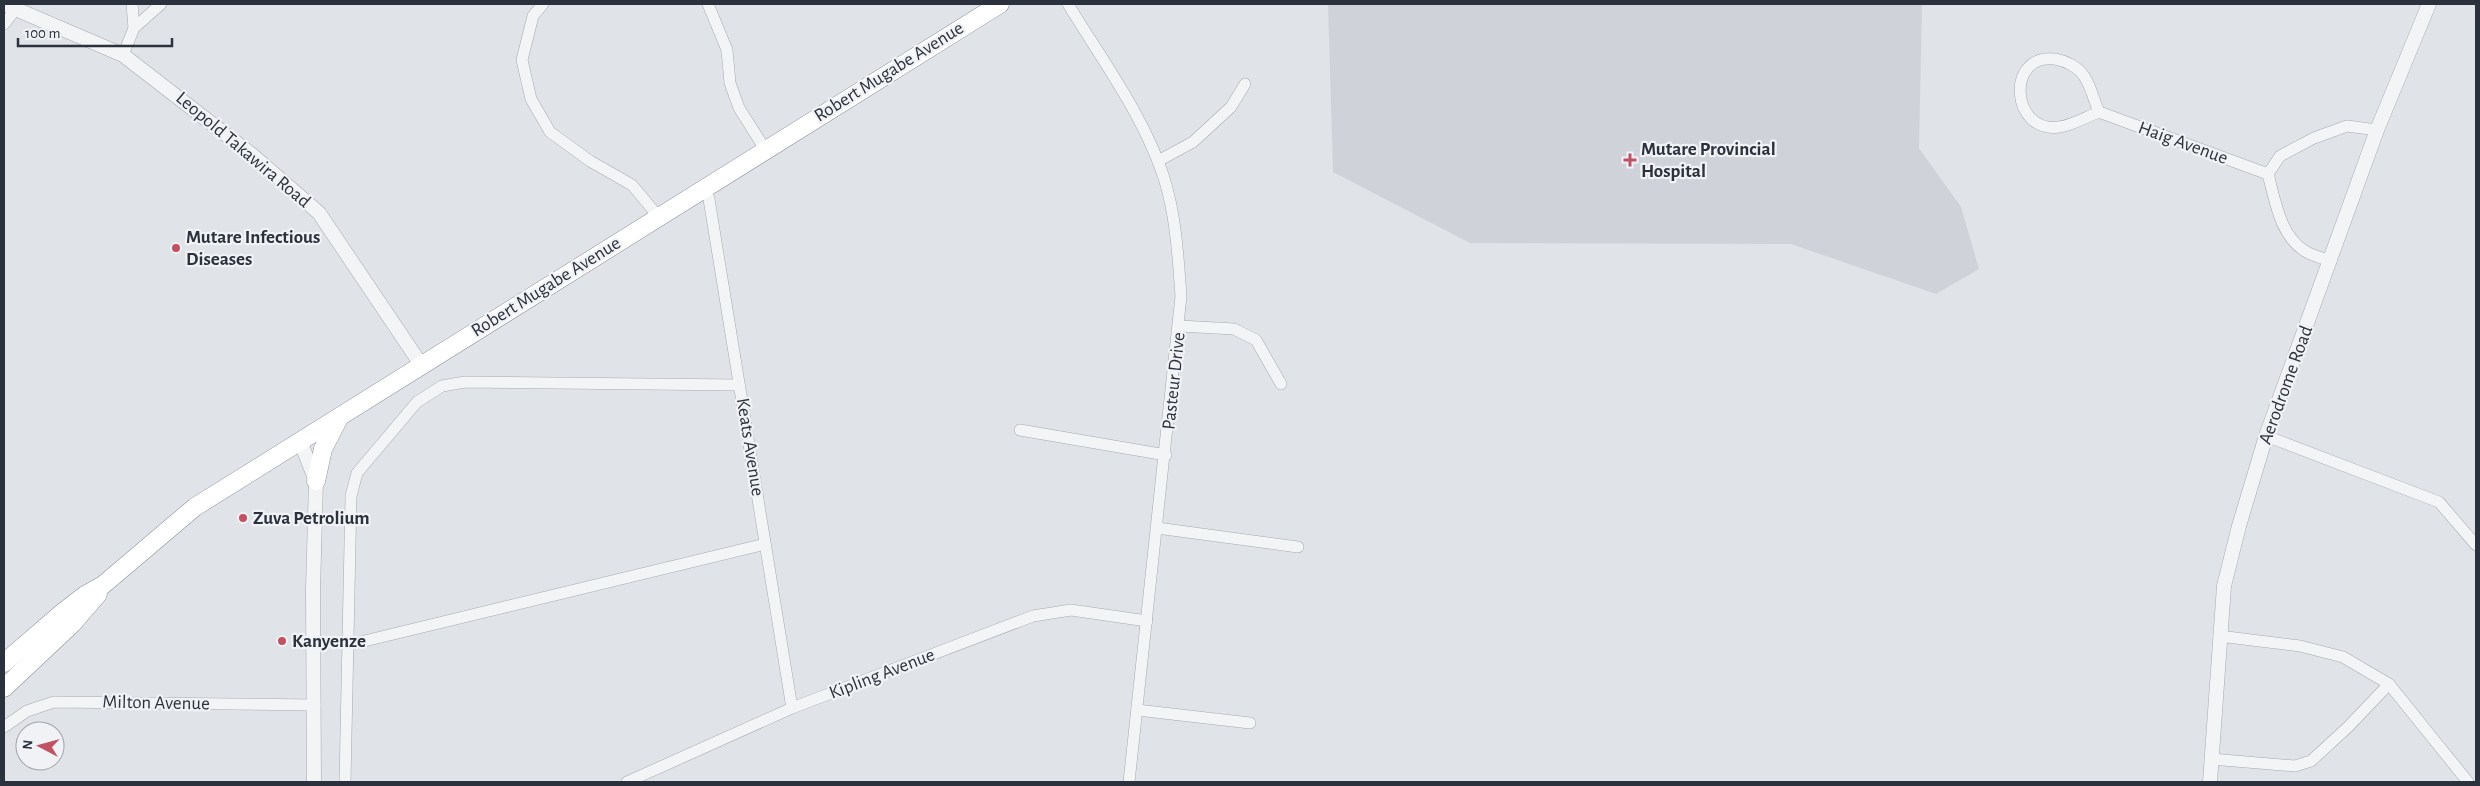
<svg xmlns="http://www.w3.org/2000/svg" width="2480" height="786" viewBox="0 0 2480 786" font-family="'Alegreya Sans',sans-serif">
	<style>
		.built { fill: #cfd3d9 }
		.lines { fill: none; stroke-linecap: round; stroke-linejoin: round }
		.minor-casing { stroke: #a6aab1; stroke-width: 12 }
		.tertiary-casing { stroke: #a6aab1; stroke-width: 15 }
		.trunk-casing { stroke: #89919d; stroke-width: 19 }
		.minor { stroke: #f3f4f6; stroke-width: 11 }
		.tertiary { stroke: #f3f4f6; stroke-width: 14 }
		.trunk { stroke: #fff; stroke-width: 18 }
		.poi-dot { fill: #bf5364; stroke: #f0f2f5; stroke-width: 2 }
		.labels { text-anchor: middle; dominant-baseline: central; stroke-width: 4.5; stroke-linejoin: round; paint-order: stroke }
		.street-label { font-size: 19px; fill: #2b323d; stroke: #f0f2f5 }
		.poi-label { font-size: 19px; font-weight: bold; fill: #2b323d; stroke: #f0f2f5; text-anchor: start }
	</style>
	<rect width="100%" height="100%" fill="#e0e3e8"/>
	<!-- built -->
	<path class="built" d="M1328,4H1922L1919,148L1961,207L1979,269L1936,294L1791,244L1470,243L1333,172Z"/>
	<g class="lines">
		<!-- minor casing -->
		<g class="minor-casing">
			<g id="minor">
				<path d="M132,4L134,28"/>
				<path d="M543,4L533,16L522,60L531,99L550,132L590,161L632,185L658,216"/>
				<path d="M708,4L727,50L730,83L739,108L765,149"/>
				<path d="M1068,4C1102,60 1144,116 1164,178C1176,216 1178,256 1181,296L1129,782"/>
				<path d="M4,24L15,10"/>
				<path d="M123,55L134,28L161,4"/>
				<path d="M2099,112C2094,101 2091,86 2084,76C2078,67 2066,61 2055,59C2005,53 2011,134 2059,127C2073,125 2086,117 2099,112L2268,174"/>
				<path d="M1158,161L1193,142L1231,107L1245,84"/>
				<path d="M705,187L709,199L792,708"/>
				<path d="M2331,261C2323,258 2312,256 2305,251C2280,236 2275,200 2268,174L2280,156L2314,138L2347,126L2377,130"/>
				<path d="M1180,326L1234,329L1256,340L1281,384"/>
				<path d="M1020,430L1166,455"/>
				<path d="M2266,436L2439,502L2476,545"/>
				<path d="M1157,528L1298,547"/>
				<path d="M2219,636L2300,646L2343,657L2389,684L2468,782"/>
				<path d="M348,645L765,544"/>
				<path d="M1137,710L1250,723"/>
				<path d="M4,727L27,711L54,702L315,705"/>
				<path d="M2211,759L2295,766L2311,761L2348,727L2389,684"/>
				<path d="M345,782L351,496L357,473L417,402L442,386L465,382L739,385"/>
				<path d="M627,782L792,708L1033,616L1071,610L1147,621"/>
			</g>
		</g>
		<!-- tertiary casing -->
		<g class="tertiary-casing">
			<g id="tertiary">
				<path d="M4,4L123,55L251,154L319,213L422,366"/>
				<path d="M300,441L316,481L313,590L314,782"/>
				<path d="M2210,782L2224,586L2239,526L2266,436L2377,130L2429,4"/>
			</g>
		</g>
		<!-- trunk casing -->
		<g class="trunk-casing">
			<g id="trunk">
				<path d="M316,481L323,449L339,418"/>
				<path d="M4,663L63,612L85,595L103,585L195,507L1000,4"/>
				<path d="M4,688L72,624L98,594"/>
			</g>
		</g>
		<!-- minor -->
		<use href="#minor" class="minor"/>
		<!-- tertiary -->
		<use href="#tertiary" class="tertiary"/>
		<!-- trunk -->
		<use href="#trunk" class="trunk"/>
	</g>
	<!-- markers -->
	<g class="poi-dot">
		<path d="M1627.5 152.5h5v5h5v5h-5v5h-5v-5h-5v-5h5z"/>
		<circle cx="176" cy="248" r="5"/>
		<circle cx="243" cy="518" r="5"/>
		<circle cx="282" cy="641" r="5"/>
	</g>
	<g class="labels">
		<!-- street labels -->
		<g class="street-label">
			<text transform="translate(889 72) rotate(-32)">Robert Mugabe Avenue</text>
			<text transform="translate(2183 143) rotate(20)">Haig Avenue</text>
			<text transform="translate(243 150) rotate(40)">Leopold Takawira Road</text>
			<text transform="translate(546 287) rotate(-32)">Robert Mugabe Avenue</text>
			<text transform="translate(1174 381) rotate(-84)">Pasteur Drive</text>
			<text transform="translate(2286 385) rotate(-70)">Aerodrome Road</text>
			<text transform="translate(750 447) rotate(81)">Keats Avenue</text>
			<text transform="translate(882 674) rotate(-21)">Kipling Avenue</text>
			<text transform="translate(156 703) rotate(1)">Milton Avenue</text>
		</g>
		<!-- poi labels -->
		<g class="poi-label">
			<text x="1641" y="149">Mutare Provincial<tspan x="1641" dy="22">Hospital</tspan></text>
			<text x="186" y="237">Mutare Infectious<tspan x="186" dy="22">Diseases</tspan></text>
			<text x="253" y="518">Zuva Petrolium</text>
			<text x="292" y="641">Kanyenze</text>
		</g>
	</g>
	<!-- border -->
	<rect width="2480" height="786" fill="none" stroke="#2b323d" stroke-width="10"/>
	<!-- north arrow -->
	<g transform="translate(40 746) rotate(276)"><circle r="24" fill="#f0f2f5" stroke="#a1a5ab"/>
	<path d="M0-4L9 19L0 12L-9 19Z" fill="#bf5364"/>
	<text y="-8" font-size="14" font-weight="bold" text-anchor="middle" fill="#2b323d">N</text>
	</g>
	<!-- scale -->
	<path d="M18 38v8h154v-8" fill="none" stroke="#2b323d" stroke-width="2.5"/>
	<text x="25" y="38" font-size="15" fill="#2b323d" stroke="#f0f2f5" stroke-width="4" paint-order="stroke">100 m</text>
</svg>
